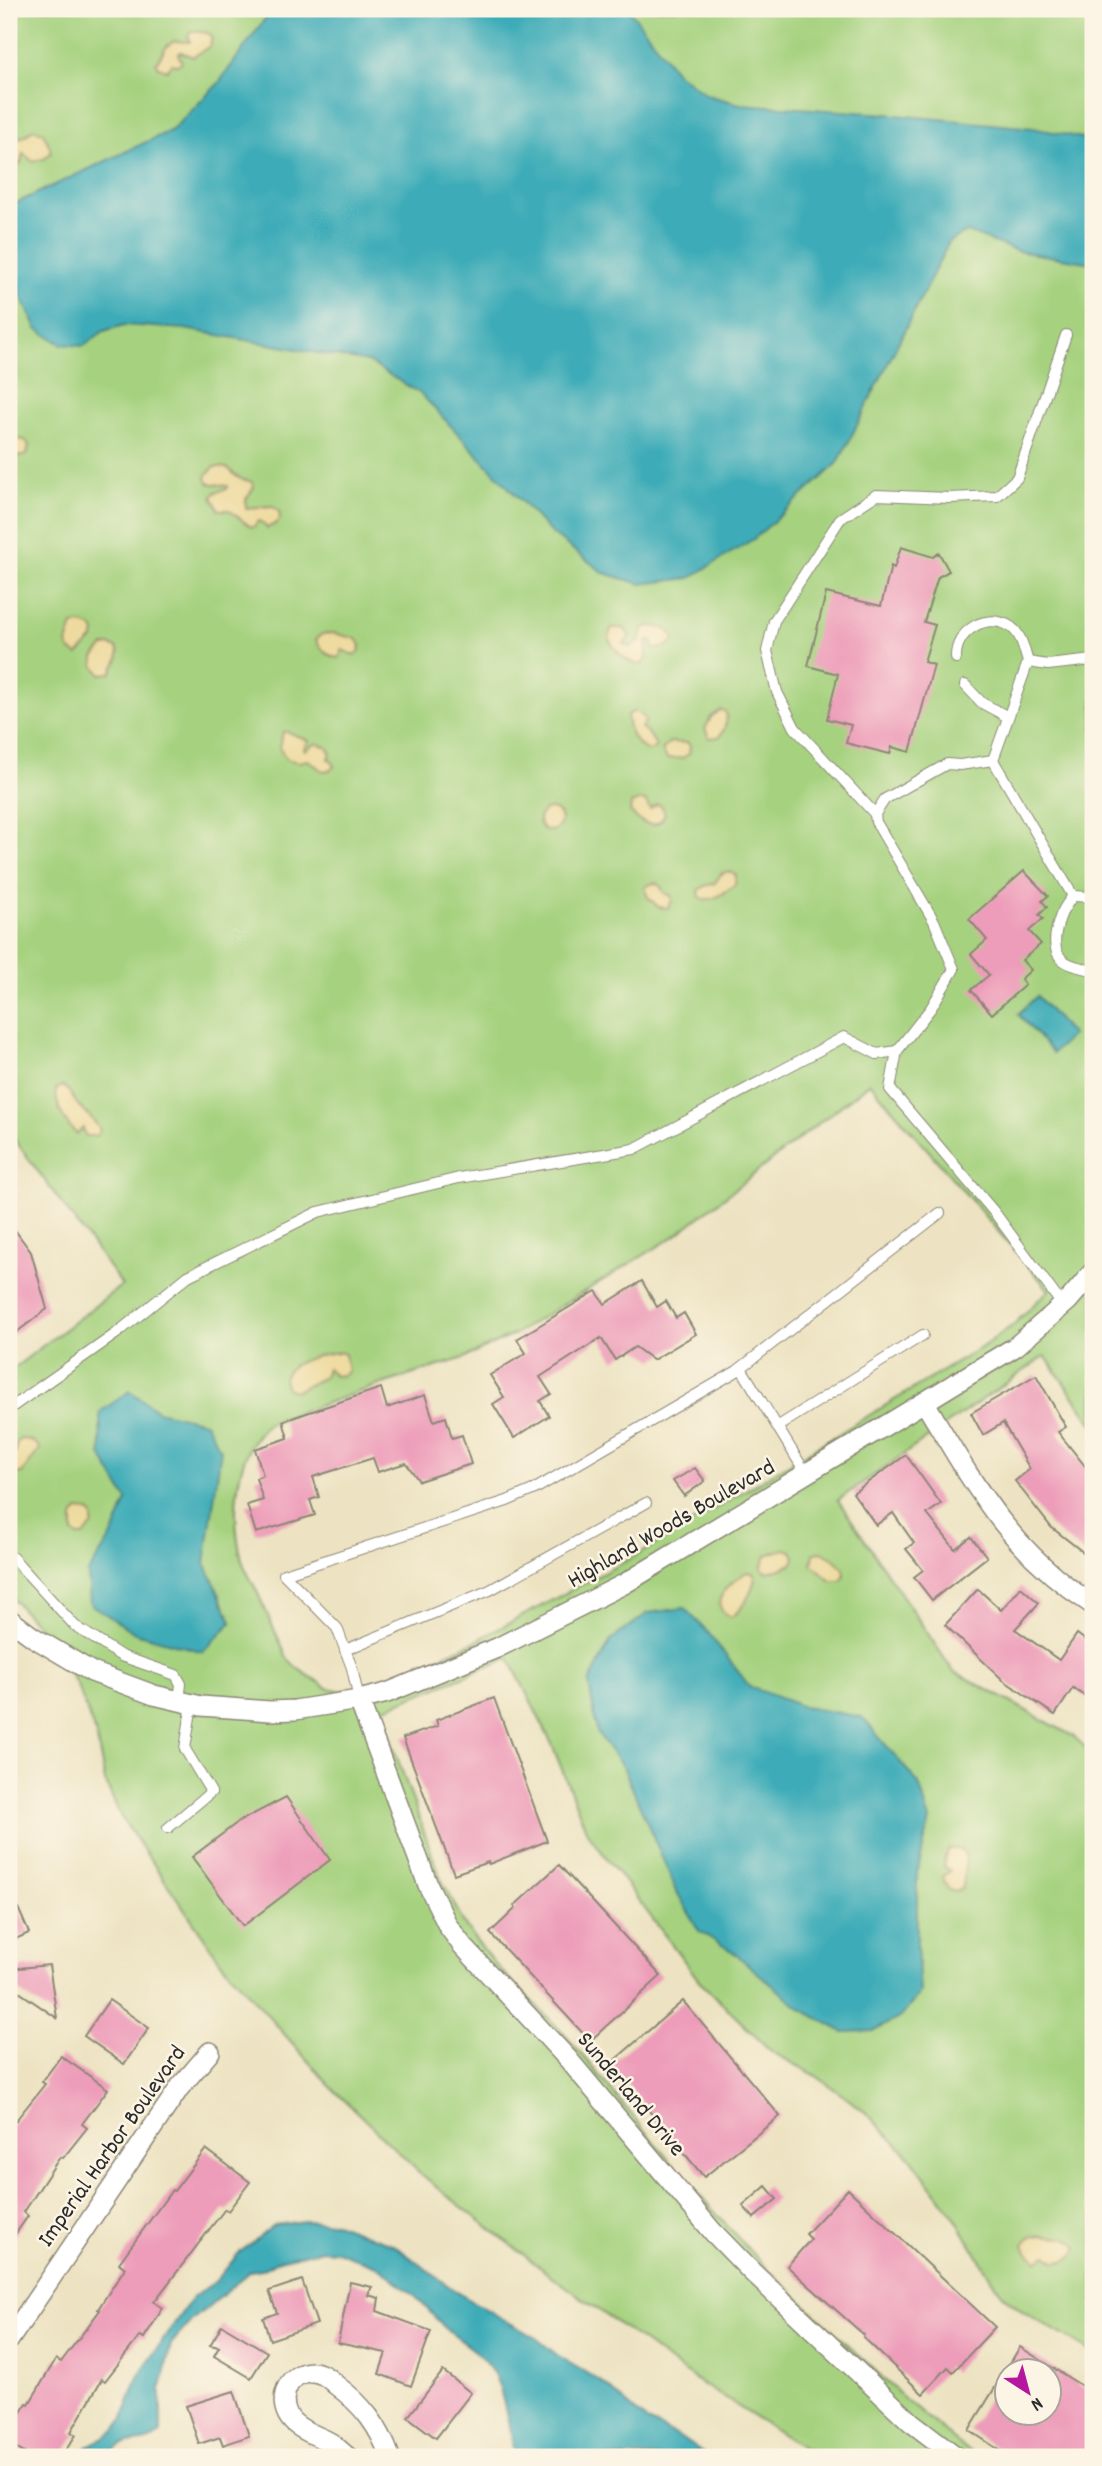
<svg xmlns="http://www.w3.org/2000/svg" width="1102" height="2466" viewBox="0 0 1102 2466" font-family="Dekko,sans-serif">
	<style>
		.green { fill: #a6d27f; stroke: #687e55; stroke-width: 2; fill-rule: evenodd }
		.sand { fill: #eeda9e; stroke: #8c8264; stroke-width: 2 }
		.water { fill: #3cacb8; stroke: #346c72; stroke-width: 2 }
		.building { fill: #ed9cb9; fill-rule: evenodd }
		.lines { fill: none; stroke-linecap: round; stroke-linejoin: round }
		.service-casing { stroke: #8c8776; stroke-width: 12 }
		.minor-casing { stroke: #8c8776; stroke-width: 22 }
		.service { stroke: #fff; stroke-width: 10 }
		.minor { stroke: #fff; stroke-width: 19 }
		.labels { text-anchor: middle; dominant-baseline: central; stroke-width: 5; stroke-linejoin: round; paint-order: stroke }
		.street-label { font-size: 24px; fill: #2b2b2b; stroke: #fcf5e5 }
	</style>
	<rect width="100%" height="100%" fill="#fcf5e5"/>
	<filter id="ink" filterUnits="userSpaceOnUse"><feTurbulence type="fractalNoise" baseFrequency=".0143" numOctaves="2"/><feDisplacementMap in="SourceGraphic" scale="14" xChannelSelector="R" yChannelSelector="G"/><feConvolveMatrix kernelMatrix="1 2 1 2 8 2 1 2 1" color-interpolation-filters="sRGB"/></filter>
	<filter id="wash" filterUnits="userSpaceOnUse"><feTurbulence type="fractalNoise" baseFrequency=".00686" numOctaves="4" result="noise"/><feDisplacementMap in="SourceGraphic" scale="28" xChannelSelector="R" yChannelSelector="G"/><feGaussianBlur stdDeviation="1.57" result="paint"/><feColorMatrix in="noise" values="0 0 0 0 0 0 0 0 0 0 0 0 0 0 0 0 0 1.4 0 .05"/><feComposite in="paint" operator="in"/></filter>
	<g filter="url(#wash)">
		<rect width="100%" height="100%" fill="#ede3c2"/>
		<!-- green -->
		<path class="green" d="M9,9H1093V1424L1045,1356L838,1500L953,1671L1073,1736L1093,1754V2353L1024,2312L1007,2299L995,2285L955,2218L910,2157L863,2110L815,2075L772,2052L701,1983L587,1832L551,1742L509,1658L380,1710L441,1879L467,1929L494,1963L566,2036L685,2179L757,2259L905,2399L964,2448L979,2457H818L696,2380L546,2272L426,2179L330,2086L221,1962L121,1817L105,1781L96,1735L76,1683L42,1631L9,1595V1372L122,1285L9,1132ZM870,1083L1049,1290L1012,1326L982,1347L645,1551L470,1644L396,1676L342,1691L328,1688L297,1668L287,1658C277,1635 266,1612 256,1589C251,1580 245,1570 242,1560C231,1518 233,1452 269,1423L379,1385L464,1358L515,1334L675,1236Z"/>
		<!-- sand -->
		<g class="sand">
			<path d="M191,31L208,33L212,37L210,46L193,57L181,52L178,54L182,62L177,65L172,64L167,70L158,67L156,63L166,47L174,41L190,42L188,35Z"/>
			<path d="M33,129L43,132L50,147L51,153L44,159L32,161L23,153L21,163L9,168V140L25,136Z"/>
			<path d="M9,438L25,440L29,445L27,455L19,457L15,453L9,456Z"/>
			<path d="M215,467C236,466 228,474 241,479C244,481 248,480 252,482L254,487L246,499V508L272,506L279,511L280,518L277,523L267,528L260,521L257,522L255,526L251,527L229,510H219L212,497L216,492L227,489L228,486L208,483L206,478L208,473Z"/>
			<path d="M81,624L91,627L95,632L94,638L78,655L69,649L67,643L73,625Z"/>
			<path d="M648,626C679,626 683,648 653,649V642L649,640L647,642V658L641,665C626,663 615,651 609,639L611,628H624L630,636L624,644L630,647L639,641L643,629Z"/>
			<path d="M334,633L357,639L361,645L359,652L354,655L342,650L339,658C329,657 319,649 316,639L322,634Z"/>
			<path d="M110,645L117,648C122,658 115,663 111,673L101,674L94,666V657L104,646Z"/>
			<path d="M721,710L725,711C729,719 725,730 719,737L709,738L705,729L711,717Z"/>
			<path d="M635,711L644,717L645,722L641,728C648,732 653,738 656,747L649,751C634,746 628,730 627,715Z"/>
			<path d="M283,732H288L309,741L304,748L305,750L316,743L327,747L331,754L328,759L333,761L334,767C323,777 318,766 308,760L298,762L286,759L279,747Z"/>
			<path d="M670,742L688,743L690,746L689,754L682,758L667,759L662,750Z"/>
			<path d="M642,800L646,802L650,809L657,804L662,806L665,814C657,832 641,824 630,812L631,804Z"/>
			<circle cx="550" cy="820" r="11"/>
			<path d="M725,872H731L736,875L735,885C725,892 713,903 700,898L699,890L705,886L715,883L721,874Z"/>
			<path d="M653,883L659,884L665,894L671,895L672,901L668,908L658,907L647,896L645,887Z"/>
			<path d="M63,1086C72,1092 73,1101 81,1108C88,1116 95,1120 100,1130L96,1136H85L83,1128L77,1134C65,1124 55,1105 56,1089Z"/>
			<path d="M339,1352L345,1354L348,1371L343,1375L335,1376L327,1368L324,1377L296,1391L288,1389C270,1364 322,1354 339,1352Z"/>
			<path d="M20,1439C30,1439 35,1441 40,1449L22,1473L12,1474L9,1487V1459L16,1452V1444Z"/>
			<path d="M78,1510L88,1511L93,1516V1524L84,1536H78L73,1533V1517Z"/>
			<path d="M784,1549L792,1551L795,1557L793,1563L781,1569L766,1572L761,1568L767,1555Z"/>
			<path d="M822,1552L834,1559L844,1569V1576L841,1581H831L812,1564L814,1553Z"/>
			<path d="M747,1572L753,1573L755,1578C752,1592 743,1610 731,1617C703,1604 733,1580 747,1572Z"/>
			<path d="M949,1849H960L966,1856L963,1888L956,1891L949,1890L942,1877L950,1871L944,1867L945,1857Z"/>
			<path d="M1043,2235L1066,2238L1074,2242L1078,2247C1075,2259 1065,2261 1054,2261L1047,2255L1038,2260L1027,2252L1024,2245C1028,2236 1033,2236 1043,2235Z"/>
		</g>
		<!-- water -->
		<g class="water">
			<path d="M272,9H629L677,73L707,95L740,104L886,114L1033,128L1082,138L1093,145V263L1017,251L967,232L949,242L838,463L755,538L690,578L641,584L604,573L551,533L421,394L368,362L185,329L124,325L104,331L84,346L61,344L37,329L20,294L12,238V205L172,130L218,84Z"/>
			<path d="M1037,996L1072,1035L1053,1053L1018,1014Z"/>
			<path d="M130,1391L158,1411L205,1422L221,1450L205,1563L232,1622L203,1652L135,1633L90,1604L88,1573L113,1534L127,1500L101,1455L100,1412Z"/>
			<path d="M684,1608L706,1630L750,1687L804,1707L862,1717L919,1784L930,1820L917,1873V1944L920,1993L901,2017L874,2031L843,2032L801,2009L733,1952L699,1931L677,1892L624,1769L597,1732L589,1683L611,1640L648,1613Z"/>
			<path d="M305,2221L335,2223L394,2245L458,2293L536,2338L561,2358L600,2381L648,2422L678,2436L708,2457H514L511,2433L500,2388L494,2374L484,2361L474,2350L448,2331L416,2297L379,2267L337,2251L322,2250L307,2253L279,2260L265,2268L251,2271L192,2320L171,2344L161,2388V2433C139,2449 126,2434 107,2457H75L89,2446L116,2430L123,2418L139,2375L192,2298L217,2280L238,2254L274,2225Z"/>
		</g>
		<g id="blocks">
			<!-- building -->
			<g class="building">
				<path d="M901,547L933,557L939,553L949,571L938,577L924,622L935,625L924,662L934,665L910,752L892,747L890,754L846,743L851,725L827,719L838,674L808,666L826,593L881,606L891,566L894,568Z"/>
				<path d="M1024,871L1048,896L1042,901L1047,907L1039,915L1043,919L1029,931L1041,944L1022,960L1031,970L1021,979L1025,985L992,1014L971,990L989,975L971,954L987,940L969,919Z"/>
				<path d="M9,1222L31,1252L47,1309L9,1338Z"/>
				<path d="M642,1281L657,1307L666,1301L676,1318L684,1313L696,1334L653,1360L635,1347L615,1360L601,1338L540,1377L551,1394L540,1401L549,1416L514,1438L493,1404L504,1397L490,1375L526,1353L517,1339L596,1291L605,1304Z"/>
				<path d="M1036,1375L1066,1427L1058,1432L1093,1476V1560L1051,1527L1015,1481L1030,1469L1003,1423L983,1435L971,1413Z"/>
				<path d="M381,1388L387,1408L425,1395L434,1421L446,1417L452,1438L462,1435L471,1464L419,1481L406,1463L378,1472L373,1458L313,1477L319,1497L310,1500L315,1515L256,1533L247,1505L263,1500L256,1478L263,1475L255,1449L288,1438L283,1421Z"/>
				<path d="M906,1455L941,1504L927,1514L955,1549L971,1537L987,1557L932,1600L914,1577L923,1570L906,1549L914,1543L893,1513L876,1525L853,1493Z"/>
				<path d="M695,1468L705,1481L684,1496L673,1481Z"/>
				<path d="M1021,1587L1039,1603L1015,1629L1059,1660L1077,1634L1093,1646V1702L1073,1688L1055,1715L1003,1680L945,1625L978,1589L1001,1610Z"/>
				<path d="M494,1698L547,1841L489,1864L488,1862L454,1874L403,1738L438,1726L436,1720Z"/>
				<path d="M286,1797L330,1860L243,1926L192,1857L238,1822Z"/>
				<path d="M559,1865L661,1976L590,2041L490,1933L516,1908L514,1906Z"/>
				<path d="M9,1887L29,1933L9,1942Z"/>
				<path d="M49,1965L57,2018L9,1985V1969Z"/>
				<path d="M109,2000L149,2028L124,2064L84,2036Z"/>
				<path d="M683,2001L780,2116L704,2177L610,2064Z"/>
				<path d="M61,2056L108,2089L82,2124L87,2128L63,2158L60,2157L24,2212L28,2216L9,2243V2129L45,2084L42,2082Z"/>
				<path d="M206,2149L250,2182L228,2211L225,2209L154,2302L163,2308L144,2338L140,2336L105,2381L102,2379L71,2432L76,2435L61,2457H30L9,2443V2430L27,2403L29,2404L56,2359L61,2362L100,2310L98,2309L125,2268L119,2263L172,2190L174,2191Z"/>
				<path d="M766,2186L777,2199L754,2218L743,2206Z"/>
				<path d="M848,2189L995,2327L953,2372L948,2367L923,2394L863,2337L864,2335L787,2266L811,2239L806,2234Z"/>
				<path d="M302,2280L317,2324L270,2340L263,2318L277,2313L269,2291Z"/>
				<path d="M350,2282L372,2287L368,2295L379,2298L377,2311L431,2331L411,2386L379,2374L386,2353L338,2343Z"/>
				<path d="M222,2325L267,2352L251,2378L214,2356L219,2347L210,2345Z"/>
				<path d="M1020,2347L1093,2393V2457H1010L969,2430ZM1007,2371H1049V2413H1007Z"/>
				<path d="M443,2371L471,2393L436,2438L408,2417Z"/>
				<path d="M234,2391L249,2436L223,2445L220,2437L199,2444L186,2406Z"/>
			</g>
		</g>
	</g>
	<g filter="url(#ink)">
		<use href="#blocks" fill-opacity="0" stroke="#8c8776" stroke-width="2"/>
		<g class="lines">
			<!-- service casing -->
			<g class="service-casing">
				<g id="service">
					<path d="M956,658C955,631 987,611 1011,627C1022,635 1024,650 1028,662"/>
					<path d="M1093,660L1048,665L1028,662L993,760L1073,896L1093,897"/>
					<path d="M965,685L982,703L1008,717"/>
					<path d="M993,760L960,765L947,764L885,799L875,814L876,822L934,921L954,969L931,1008L897,1051L890,1089L995,1213L1063,1306"/>
					<path d="M875,814L795,728L777,692L767,651L774,621L840,519L876,495L949,498L997,496L1017,478L1066,335"/>
					<path d="M1073,896C1063,908 1059,917 1056,932C1051,961 1068,966 1093,970"/>
					<path d="M741,1368L807,1475"/>
					<path d="M9,1409L117,1333L188,1276L318,1212L459,1178L634,1149L844,1037L877,1054L897,1051"/>
					<path d="M777,1427L923,1335"/>
					<path d="M9,1556L13,1558L75,1626L121,1656L176,1675L181,1684L179,1701"/>
					<path d="M345,1650L490,1590L646,1503"/>
					<path d="M359,1700L352,1668L337,1628L284,1574L507,1501L535,1489L737,1371L940,1213"/>
					<path d="M168,1828L211,1792L185,1749L192,1704"/>
				</g>
			</g>
			<!-- minor casing -->
			<g class="minor-casing">
				<g id="minor">
					<path d="M925,1403C975,1486 1009,1550 1093,1605"/>
					<path d="M9,1619L33,1637L92,1672L154,1695L201,1706L270,1711L295,1710L359,1700L387,1693L497,1648L624,1584L1015,1347L1068,1301L1093,1272"/>
					<path d="M359,1700L428,1885L448,1926L462,1945L568,2059L713,2232L752,2272L911,2422L957,2457"/>
					<path d="M9,2340L180,2087L210,2052"/>
					<path d="M348,2457C342,2453 337,2447 331,2443C319,2436 303,2432 293,2422C275,2404 286,2371 313,2372C323,2373 329,2379 336,2385C363,2405 379,2426 390,2457"/>
				</g>
			</g>
			<!-- service -->
			<use href="#service" class="service"/>
			<!-- minor -->
			<use href="#minor" class="minor"/>
		</g>
	</g>
	<g class="labels">
		<!-- street labels -->
		<g class="street-label">
			<text transform="translate(672 1525) rotate(-30)">Highland Woods Boulevard</text>
			<text transform="translate(630 2095) rotate(50)">Sunderland Drive</text>
			<text transform="translate(113 2147) rotate(-55)">Imperial Harbor Boulevard</text>
		</g>
	</g>
	<!-- margin -->
	<rect width="1102" height="2466" fill="none" stroke="#fcf5e5" stroke-width="35"/>
	<!-- north arrow -->
	<g transform="translate(1028 2392) rotate(144)"><circle r="33" fill="#fcf5e5" stroke="#a8a49b" stroke-width="2"/>
	<path d="M0-5L12 26L0 18L-12 26Z" fill="#b5179e"/>
	<text y="-10" font-size="19" font-weight="bold" text-anchor="middle" fill="#2b2b2b">N</text>
	</g>
</svg>
